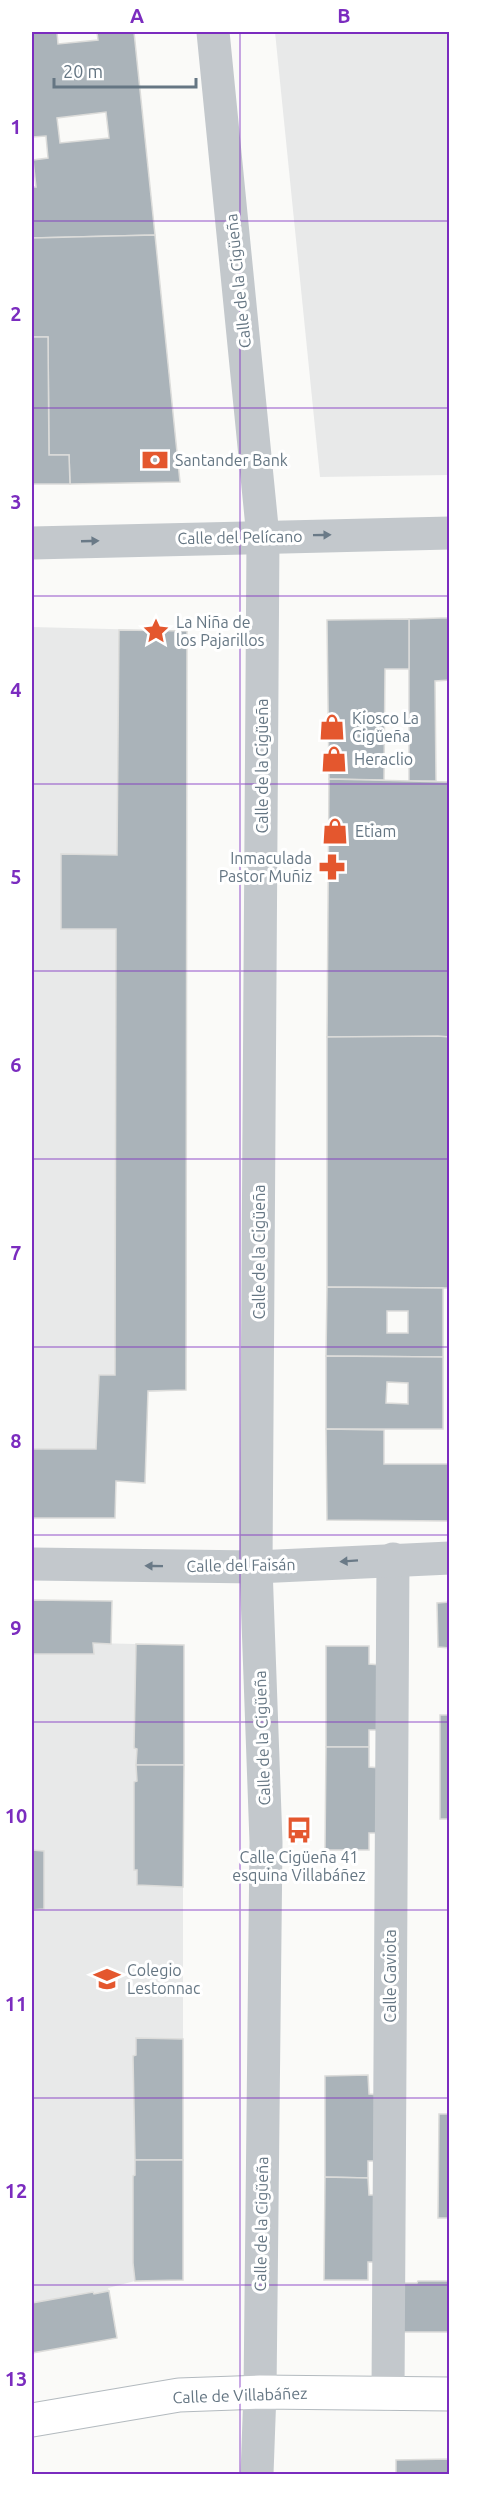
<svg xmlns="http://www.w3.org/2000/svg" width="481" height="2506" viewBox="0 0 481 2506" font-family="Ubuntu,sans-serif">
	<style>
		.built { fill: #e8e9e9 }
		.building { fill: #aab3b9; stroke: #dcdcda; stroke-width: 1.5; fill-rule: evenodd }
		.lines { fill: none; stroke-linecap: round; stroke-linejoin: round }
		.secondary-casing { stroke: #b3babf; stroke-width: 35 }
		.pedestrian { stroke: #c3c8cc; stroke-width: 33 }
		.minor { stroke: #c3c8cc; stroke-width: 33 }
		.tertiary { stroke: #c3c8cc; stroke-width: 33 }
		.secondary { stroke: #fff; stroke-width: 33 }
		.oneway { fill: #6a7a87 }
		.grid { fill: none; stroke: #7b2cbf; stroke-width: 1.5; stroke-opacity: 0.55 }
		.labels { text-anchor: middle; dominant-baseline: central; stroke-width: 6; stroke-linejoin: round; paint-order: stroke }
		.street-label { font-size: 16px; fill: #657683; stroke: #fff }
		.poi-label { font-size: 16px; fill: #657683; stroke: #fff; text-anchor: start }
		.neatline { fill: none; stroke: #7b2cbf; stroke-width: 2 }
		.grid-label { font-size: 20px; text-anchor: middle; font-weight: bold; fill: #7b2cbf }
	</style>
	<rect width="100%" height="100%" fill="#fafaf8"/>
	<!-- built -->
	<g class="built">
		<path d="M275,32H449V475L320,477Z"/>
		<path d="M32,627L187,631L186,1390L148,1392L145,1483L116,1481L115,1518H32Z"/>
		<path d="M93,1643L136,1644L134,1747L137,1749V1781L134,1782V1869L137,1870V1885L183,1887V2039H136V2055L133,2056L135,2175L133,2176V2263L135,2281L108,2288L109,2291L94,2294L92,2292L32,2303V1654H94Z"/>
	</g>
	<!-- building -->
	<g class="building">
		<path d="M32,32H57L58,44L98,40L97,32H134L155,235L32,238V187H36L33,160L48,158L46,136L32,137ZM106,112L109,138L60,143L57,118Z"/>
		<path d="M155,235L180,482L70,484L69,455H49L48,337H32V238Z"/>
		<path d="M32,337H48L49,455H69L70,484H32Z"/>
		<path d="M441,618H450V680L435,681L436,781H409V619Z"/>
		<path d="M409,619V669H385L384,780L329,779L327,620Z"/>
		<path d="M119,630L187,631L186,1390L148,1391L145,1483L116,1481L115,1518H32V1449H96L99,1375H115L116,929H61V854L117,855Z"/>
		<path d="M329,779L450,782V1037H327Z"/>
		<path d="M438,1036L450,1037V1288L327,1287V1037Z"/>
		<path d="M327,1287L443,1288V1357L326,1356ZM387,1311H408V1333H387Z"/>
		<path d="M326,1356L443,1357V1429H326ZM387,1382L408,1383V1404L386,1403Z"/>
		<path d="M326,1429L384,1430V1464H450V1521L327,1520Z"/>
		<path d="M32,1600L112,1601L111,1644L93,1643L94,1654H32Z"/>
		<path d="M450,1602V1648L438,1647L437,1603Z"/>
		<path d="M136,1644L184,1645V1765H136L137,1749L134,1748Z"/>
		<path d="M326,1646H369V1664L381,1665V1730H369V1747H326Z"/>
		<rect x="440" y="1715" width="10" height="104"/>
		<path d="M326,1747H369V1767L381,1768V1833H369V1850H325Z"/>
		<path d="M136,1765H184L183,1887L137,1885V1870H134V1782L137,1781Z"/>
		<path d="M32,1850L44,1851V1909L32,1910Z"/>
		<path d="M136,2038L183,2039V2160H135L133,2056L136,2055Z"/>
		<path d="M368,2075L369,2094L380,2095L379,2161H368V2178L325,2177V2076Z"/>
		<path d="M439,2114H450V2218H438Z"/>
		<path d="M135,2160H183V2280L135,2281L133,2263V2176L135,2175Z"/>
		<path d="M325,2177L368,2178L369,2195H379L380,2262H368V2280H324Z"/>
		<path d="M418,2281H450V2332H401V2283H417Z"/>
		<path d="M109,2291L117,2338L32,2353V2303L93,2292L94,2294Z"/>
		<path d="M450,2459V2474H396V2460Z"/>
	</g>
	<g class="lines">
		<!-- secondary casing -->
		<g class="secondary-casing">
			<path id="secondary" d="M32,2420L179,2395L260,2392L450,2394"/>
		</g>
		<!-- pedestrian -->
		<path class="pedestrian" d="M388,2394L393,1559"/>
		<!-- minor -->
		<g class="minor">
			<path d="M32,543L450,533"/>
			<path d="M32,1564L256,1567L450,1558"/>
			<path d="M257,2474L260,2392"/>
		</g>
		<!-- tertiary -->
		<path class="tertiary" d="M213,32L263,537L256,1567L266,1842L260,2392"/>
		<!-- secondary -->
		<use href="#secondary" class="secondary"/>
	</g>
	<!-- one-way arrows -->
	<defs><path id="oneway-solid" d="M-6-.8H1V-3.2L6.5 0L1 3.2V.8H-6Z" transform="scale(1.5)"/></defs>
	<g class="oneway">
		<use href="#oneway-solid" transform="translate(322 535) rotate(-1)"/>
		<use href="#oneway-solid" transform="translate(90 541) rotate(-2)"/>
		<use href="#oneway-solid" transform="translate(349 1561) rotate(176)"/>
		<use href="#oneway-solid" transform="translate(154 1566) rotate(-179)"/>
	</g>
	<!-- grid -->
	<path class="grid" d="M240,32V2474M32,221H450M32,408H450M32,596H450M32,784H450M32,971H450M32,1159H450M32,1347H450M32,1535H450M32,1722H450M32,1910H450M32,2098H450M32,2285H450"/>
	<!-- icons -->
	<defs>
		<g id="bank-bare" transform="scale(2.07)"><path d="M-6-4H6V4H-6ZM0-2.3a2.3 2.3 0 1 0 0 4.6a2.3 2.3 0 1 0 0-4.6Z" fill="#e4572e" stroke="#fff" stroke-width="2.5" paint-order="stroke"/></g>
		<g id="sight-bare" transform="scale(2.07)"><path d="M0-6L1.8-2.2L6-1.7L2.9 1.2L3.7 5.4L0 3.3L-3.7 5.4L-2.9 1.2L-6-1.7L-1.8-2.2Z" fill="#e4572e" stroke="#fff" stroke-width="2.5" paint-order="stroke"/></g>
		<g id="shop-bare" transform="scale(2.07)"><path d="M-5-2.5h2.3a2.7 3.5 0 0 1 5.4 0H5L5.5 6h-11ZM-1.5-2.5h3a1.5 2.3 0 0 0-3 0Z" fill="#e4572e" stroke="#fff" stroke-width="2.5" paint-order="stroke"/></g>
		<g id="pharmacy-bare" transform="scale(2.07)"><path d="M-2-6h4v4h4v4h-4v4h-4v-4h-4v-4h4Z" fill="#e4572e" stroke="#fff" stroke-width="2.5" paint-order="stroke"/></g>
		<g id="bus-bare" transform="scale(2.07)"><path d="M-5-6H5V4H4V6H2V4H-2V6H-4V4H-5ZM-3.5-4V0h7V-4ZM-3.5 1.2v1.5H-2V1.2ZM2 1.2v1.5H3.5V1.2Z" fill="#e4572e" stroke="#fff" stroke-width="2.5" paint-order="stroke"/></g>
		<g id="school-bare" transform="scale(2.07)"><path d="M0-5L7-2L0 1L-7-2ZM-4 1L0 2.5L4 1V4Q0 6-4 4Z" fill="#e4572e" stroke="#fff" stroke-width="2.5" paint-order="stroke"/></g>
	</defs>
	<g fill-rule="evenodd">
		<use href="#bank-bare" x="155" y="460"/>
		<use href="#sight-bare" x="156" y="631"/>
		<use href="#shop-bare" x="332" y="727"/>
		<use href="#shop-bare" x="334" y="759"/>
		<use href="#shop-bare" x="335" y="831"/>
		<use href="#pharmacy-bare" x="332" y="867"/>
		<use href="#bus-bare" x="299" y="1830"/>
		<use href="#school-bare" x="107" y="1979"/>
	</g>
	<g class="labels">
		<!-- street labels -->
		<g class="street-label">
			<text transform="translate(238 281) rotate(-96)">Calle de la Cigüeña</text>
			<text transform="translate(240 537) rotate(-1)">Calle del Pelícano</text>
			<text transform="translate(262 766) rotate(-90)">Calle de la Cigüeña</text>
			<text transform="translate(259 1252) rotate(-90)">Calle de la Cigüeña</text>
			<text transform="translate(241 1565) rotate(-1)">Calle del Faisán</text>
			<text transform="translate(262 1738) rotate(-92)">Calle de la Cigüeña</text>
			<text transform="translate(390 1976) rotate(-90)">Calle Gaviota</text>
			<text transform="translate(261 2224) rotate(-89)">Calle de la Cigüeña</text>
			<text transform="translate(240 2395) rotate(-2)">Calle de Villabáñez</text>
		</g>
		<!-- poi labels -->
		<g class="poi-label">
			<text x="175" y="460">Santander Bank</text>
			<text x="176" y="622">La Niña de<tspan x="176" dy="18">los Pajarillos</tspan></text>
			<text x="352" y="718">Kiosco La<tspan x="352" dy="18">Cigüeña</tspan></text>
			<text x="354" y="759">Heraclio</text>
			<text x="355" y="831">Etiam</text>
			<text x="312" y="858" text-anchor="end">Inmaculada<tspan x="312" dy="18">Pastor Muñiz</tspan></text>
			<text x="299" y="1857" text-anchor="middle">Calle Cigüeña 41<tspan x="299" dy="18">esquina Villabáñez</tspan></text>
			<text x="127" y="1970">Colegio<tspan x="127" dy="18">Lestonnac</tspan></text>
		</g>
	</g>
	<!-- border -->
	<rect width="481" height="2506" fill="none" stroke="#ffffff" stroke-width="66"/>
	<!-- scale -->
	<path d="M54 78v9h142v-9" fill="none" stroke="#657683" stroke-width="3"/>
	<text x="63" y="78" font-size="18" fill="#657683" stroke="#ffffff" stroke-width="4.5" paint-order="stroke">20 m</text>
	<rect x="33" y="33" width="415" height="2440" class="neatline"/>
	<g class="grid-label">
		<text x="137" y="23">A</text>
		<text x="344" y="23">B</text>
		<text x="16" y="134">1</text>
		<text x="16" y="321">2</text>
		<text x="16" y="509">3</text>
		<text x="16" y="697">4</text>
		<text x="16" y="884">5</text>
		<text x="16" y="1072">6</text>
		<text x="16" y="1260">7</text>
		<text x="16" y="1448">8</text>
		<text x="16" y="1635">9</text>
		<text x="16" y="1823">10</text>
		<text x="16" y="2011">11</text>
		<text x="16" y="2198">12</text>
		<text x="16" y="2386">13</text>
	</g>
</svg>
